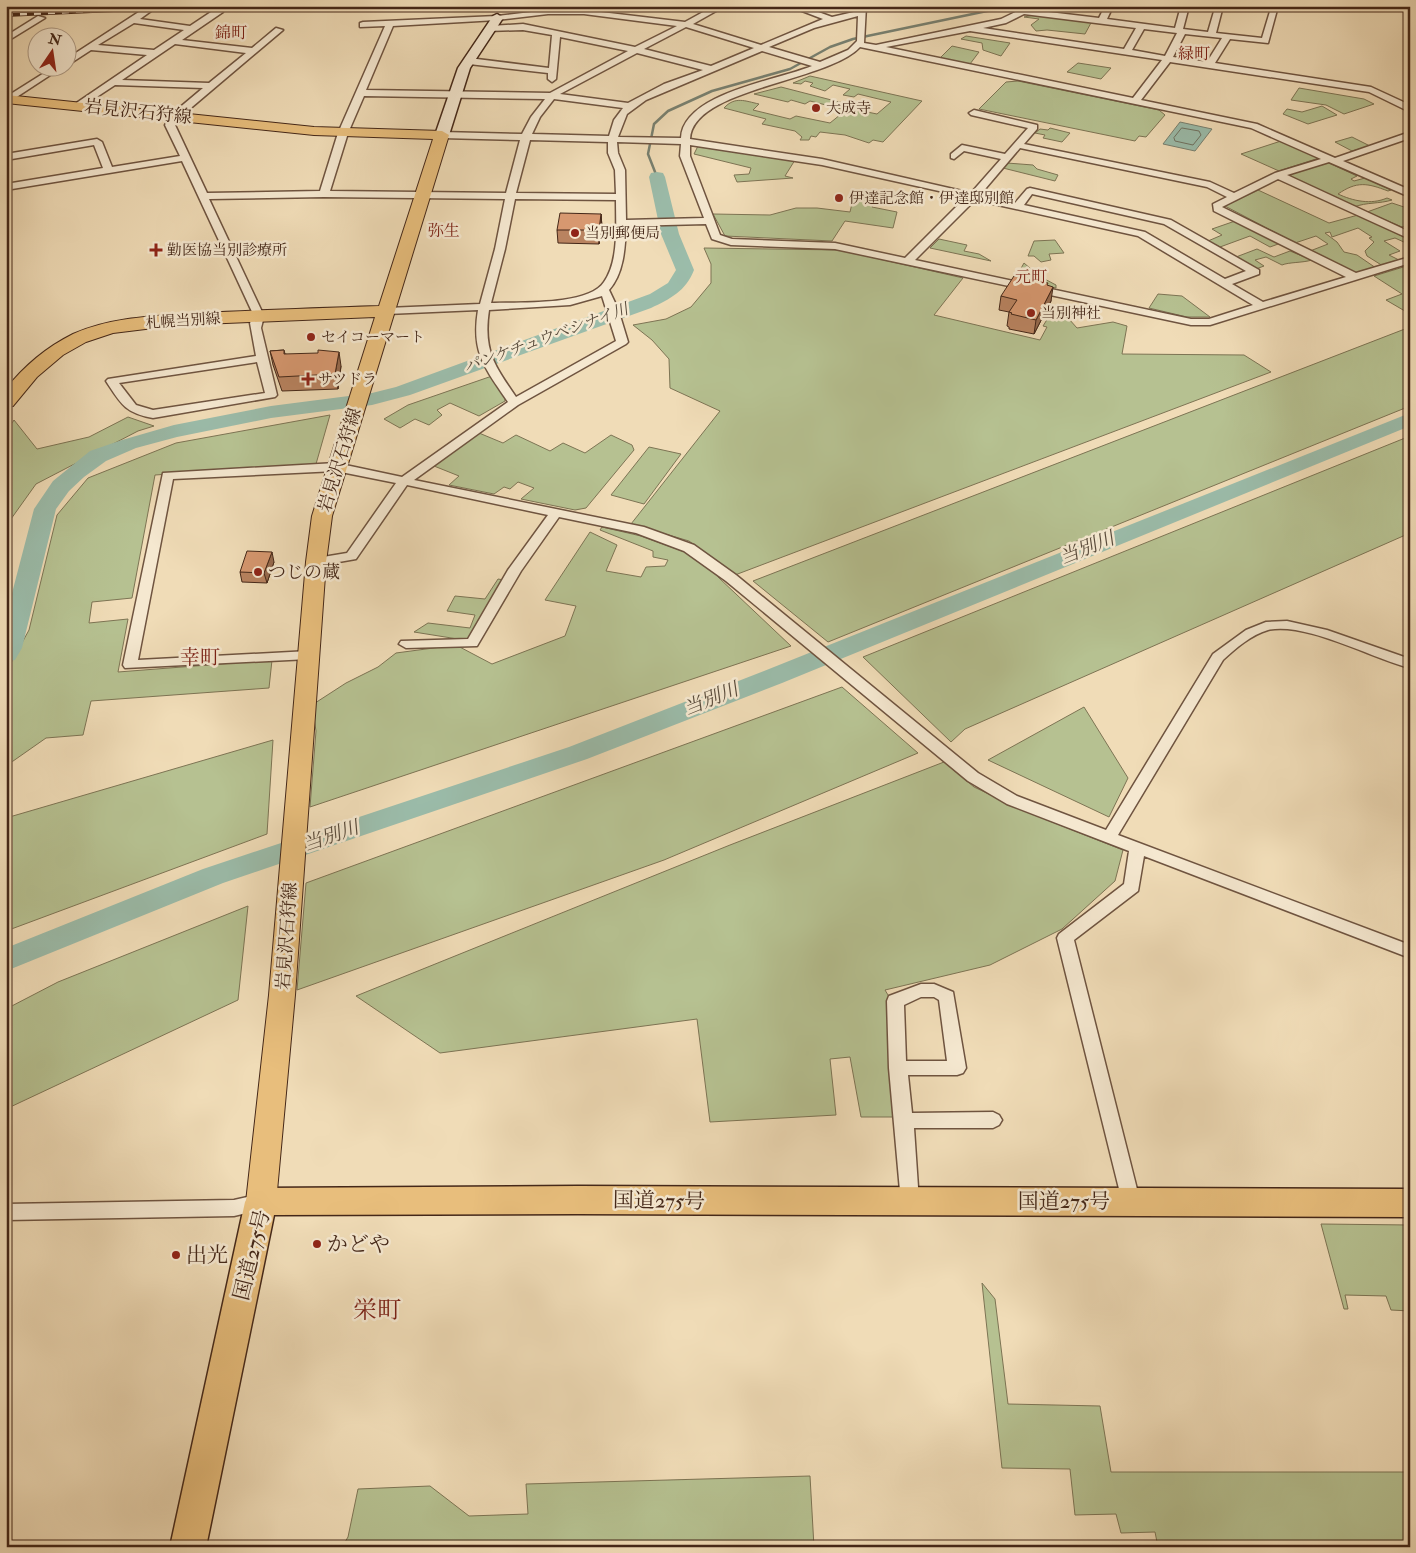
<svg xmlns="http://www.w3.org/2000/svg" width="1416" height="1553" viewBox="0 0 1416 1553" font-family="'IM FELL Double Pica','Noto Serif JP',serif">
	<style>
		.green { fill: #b6c191; stroke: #7d7454 }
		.water { fill: #9bbcaa; stroke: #788070 }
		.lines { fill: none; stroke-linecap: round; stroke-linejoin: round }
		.shore { stroke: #707261; stroke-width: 1 }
		.stream { stroke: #788070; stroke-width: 2.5 }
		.river { fill: #9bbcaa; fill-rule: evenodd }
		.minor-casing { stroke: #6f5440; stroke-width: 3 }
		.secondary-casing { stroke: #442718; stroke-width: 3 }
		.primary-casing { stroke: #442718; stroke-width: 2 }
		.trunk-casing { stroke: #442718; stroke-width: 3 }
		.minor { fill: #f5e8d0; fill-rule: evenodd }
		.secondary { fill: #f5e8d0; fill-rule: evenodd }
		.primary { fill: #e8be7c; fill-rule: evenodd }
		.trunk { fill: #e8be7c; fill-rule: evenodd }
		.rail-casing { stroke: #442718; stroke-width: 4 }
		.rail { stroke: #f5e8d0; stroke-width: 2.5; stroke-dasharray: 7; stroke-linecap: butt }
		.wall { fill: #b98360; stroke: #442718 }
		.shaded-wall { fill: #966a4e; stroke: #442718 }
		.building { fill: #d79870; stroke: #442718 }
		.poi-dot { fill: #8f2418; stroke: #f5e8d0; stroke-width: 2 }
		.labels { text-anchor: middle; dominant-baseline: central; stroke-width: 5; stroke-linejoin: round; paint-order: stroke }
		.far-poi-label { font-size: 15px; fill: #442718; stroke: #f5e8d0; text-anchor: start }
		.far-street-label { font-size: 15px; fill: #442718; stroke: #f5e8d0 }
		.far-quarter-label { font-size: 16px; fill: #7a1f14; stroke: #f5e8d0 }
		.far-water-label { font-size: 16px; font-style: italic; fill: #5a4c3c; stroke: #f5e8d0 }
		.street-label { font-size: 18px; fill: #442718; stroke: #f5e8d0 }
		.poi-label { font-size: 18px; fill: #442718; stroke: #f5e8d0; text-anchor: start }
		.water-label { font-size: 19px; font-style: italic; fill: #5a4c3c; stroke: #f5e8d0 }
		.quarter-label { font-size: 20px; fill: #7a1f14; stroke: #f5e8d0 }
		.near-street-label { font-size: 21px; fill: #442718; stroke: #f5e8d0 }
		.near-poi-label { font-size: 21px; fill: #442718; stroke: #f5e8d0; text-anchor: start }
		.near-quarter-label { font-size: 24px; fill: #7a1f14; stroke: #f5e8d0 }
	</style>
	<rect width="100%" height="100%" fill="#f0dcb7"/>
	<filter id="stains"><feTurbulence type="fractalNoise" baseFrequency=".004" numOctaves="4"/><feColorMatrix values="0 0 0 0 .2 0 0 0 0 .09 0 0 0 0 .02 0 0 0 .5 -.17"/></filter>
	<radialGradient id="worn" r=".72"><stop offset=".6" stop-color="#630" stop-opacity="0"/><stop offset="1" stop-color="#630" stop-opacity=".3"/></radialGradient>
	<!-- green -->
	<g class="green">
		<path d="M1034,15L1092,21L1085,34L1047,30L1036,31L1031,25L1039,19L1024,17Z"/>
		<path d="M966,36L1010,43L1001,56L983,50L982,43L961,39Z"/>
		<path d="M952,46L979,52L970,64L940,58Z"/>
		<path d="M1078,63L1111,68L1101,79L1067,72Z"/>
		<path d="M810,76L922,101L883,142L873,140L869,143L845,135L820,132L816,137L811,136L809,140H800L802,137L795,131L762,124L766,119L724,108C735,96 745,101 759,104L753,110L790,119L796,116L830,123L846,110L810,101L805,104L791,100L788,102L754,94L781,87L847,104L843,107L877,114L891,102L858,94L854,97L843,95L850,89L833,85L825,91L810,86L813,83L805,81L801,84L793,83Z"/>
		<path d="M1018,81L1159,110L1165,115L1146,137L1139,136L1135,141L979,109L1006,82Z"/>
		<path d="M1299,88L1364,99L1374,104L1344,114L1326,105L1291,100Z"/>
		<path d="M1322,106L1337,115L1308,124L1283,114L1287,109L1302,112Z"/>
		<path d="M1050,128L1070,133L1062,142L1043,138L1045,135L1035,133L1040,129L1048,130Z"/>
		<path d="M1352,137L1370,146L1352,151L1335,142Z"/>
		<path d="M1281,141L1319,158L1279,171L1241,154Z"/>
		<path d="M698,146L795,160L785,176L793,178L737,182L734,175L749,174L751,168L694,154Z"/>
		<path d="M1327,162L1357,176L1351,179L1354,181L1365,178L1391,190L1388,191C1367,183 1357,181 1338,194C1353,201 1371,205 1387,198L1392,200C1379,204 1367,202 1354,207L1286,175Z"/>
		<path d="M1007,163L1033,165L1037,169L1058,175L1055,181L1003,168Z"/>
		<path d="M1258,190L1329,223L1358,215L1410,240L1406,243L1395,238L1384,241L1400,251L1389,255L1399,260L1383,266L1367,256L1365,251L1374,242L1369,238L1372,237L1358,228L1332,237L1330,232L1325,233L1337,242L1344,252L1357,255L1376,268L1355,274L1310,251L1328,244L1316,236L1295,243L1225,206Z"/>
		<path d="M854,195L877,199L872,207L897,212L893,228L845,221L832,241L725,236L713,214L770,215L796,208H817L850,212Z"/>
		<path d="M1392,203L1404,207L1410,205V224L1402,227L1367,212Z"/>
		<path d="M1238,220L1281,243L1270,247L1250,236L1220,247L1208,241L1222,235L1212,229Z"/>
		<path d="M939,239L967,245L964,251L979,254L991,261L930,248Z"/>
		<path d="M1055,240L1064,253L1049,254L1051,260L1041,262L1034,256H1028L1034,241Z"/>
		<path d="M704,248L840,250L963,278L934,315L1040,340L1047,327L1043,326L1053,310L1060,309L1077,328L1113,322L1127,326L1122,354L1244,355L1271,372L735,575L689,541L631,524L720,411L670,388L669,359L652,340L633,325L666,319L691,307L711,283V264Z"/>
		<path d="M1257,249L1274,257L1290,251L1312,260C1302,263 1289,262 1282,265L1266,257L1255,260L1264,266L1256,269L1236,257Z"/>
		<path d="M1024,263L1039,276L1056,285V288L1015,279Z"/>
		<path d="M1410,265V314L1386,300L1402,294L1374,276Z"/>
		<path d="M1158,294L1182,296L1210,317H1187L1149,308Z"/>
		<path d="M1410,327V406L828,642L753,581Z"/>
		<path d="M492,376L505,397V401L479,416L450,403L437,410L442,415L429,425L415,419L400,428L384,419L408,405Z"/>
		<path d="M330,415L316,464L155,475L132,598L92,602L89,623L128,619L118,672L272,660L269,688L91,701L83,735L46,738L6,766V672L29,630L57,515L88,478L176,443Z"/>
		<path d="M128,417L154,426L138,431L36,484L6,526V432L14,420L37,449L89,437Z"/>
		<path d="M479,433L503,443L516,435L550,451L563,443L585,453L611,435L632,445L634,450L586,508L575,510L521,499L534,488L518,482L510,489L504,487L494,494L449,485L459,476L434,466Z"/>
		<path d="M1410,436V533L965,729L951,742L863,657Z"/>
		<path d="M649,447L681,454L644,504L611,495Z"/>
		<path d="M602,527L641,536L685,552L718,574V577L791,646L310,807L316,731L312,705L346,683L378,667L396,653L456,645L492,664L565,636L576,606L545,600L590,532L617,545L606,571L641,577L646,567L665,566L668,560L653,557V551L600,530Z"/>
		<path d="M498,579L504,580L470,639L464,640L414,632L428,623L470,628L475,615L447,611L455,596L485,599Z"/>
		<path d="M842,687L918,753L664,860L297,990L306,883Z"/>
		<path d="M1084,707L1128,778L1109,817L988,760Z"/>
		<path d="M273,740L267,834L6,931V818Z"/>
		<path d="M944,762L974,787L1027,812L1123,850L1115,881L1062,929L990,965L885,990L891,1000L897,1117H861L850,1057L830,1059L836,1115L710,1122L697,1019L440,1053L356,996L730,845Z"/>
		<path d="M248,906L238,1000L6,1109V1009L58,982Z"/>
		<path d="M1321,1224L1410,1225V1311L1391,1310L1386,1296L1345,1295L1348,1309H1344Z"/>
		<path d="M982,1283L995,1299L1008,1404L1100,1406L1111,1472H1410V1547H1158L1155,1532L1121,1533L1116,1514L1075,1515L1070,1469L1002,1468Z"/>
		<path d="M810,1476L814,1547H342L348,1537L358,1489L430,1486L469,1516L528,1514L526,1484Z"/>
	</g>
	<!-- water -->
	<path class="water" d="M1180,122L1212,129L1195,151L1163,144Z"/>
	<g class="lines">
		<!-- shore -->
		<path class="shore" d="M1182,128L1199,131L1201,135L1193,145L1175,141L1174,138Z"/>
		<!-- stream -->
		<path class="stream" d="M657,177L648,154L654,124L668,111L712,91L790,69L830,47L853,39L1011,6"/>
		<!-- river -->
		<g class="river">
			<path d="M657,172L663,173L665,177L679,234L694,270C686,291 670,299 651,308L410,395L372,405L271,418L177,437L136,448L106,461L84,477L69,491L56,509L22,648L15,660L6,662V616L34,509L53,481L90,451L122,440L174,425L271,406L372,393L396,387L650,294L668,283L676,270L661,234L649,177L651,173Z"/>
			<path d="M1410,413V426L782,683L587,759L223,883L6,971V948L203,869L569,747L764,671Z"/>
		</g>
		<!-- minor casing -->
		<g class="minor-casing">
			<g id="minor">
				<path d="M148,6H158L140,19L190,26L217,8H223V12L182,40L252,48L276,28L283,30L179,118L175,125L207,193L320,191L338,133L385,26L360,27V23L363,22L497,16L548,10H584L685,22L714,6H725L693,24L761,45L823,19L789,6H802L832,17L858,11V6H866L864,43L876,45L1001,19L1028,6H1037L1032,10L1099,18L1105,6H1113L1107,19L1175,28L1181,6H1189L1183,29L1208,32L1215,8L1211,6H1223L1216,33L1262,38L1271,8L1278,6L1268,43L1230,39L1215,63L1371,87L1410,105V112L1369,92L1170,62L1141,100L1257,124L1335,158L1410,132V138L1343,161L1410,190V197L1329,162L1287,175L1410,232V239L1278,179L1222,207L1356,273L1410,257V263L1210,325H1191L835,249L731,245L712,239L706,224L626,226C625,248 624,273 609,290L618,309L628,342L626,344L518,405L414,480L644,527L694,545L736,575L978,773L1017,796L1106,830L1213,654L1246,630L1266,622L1287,621L1327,630L1410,659V668C1374,659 1304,621 1268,630C1251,635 1236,648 1223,660L1118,835L1410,945V958L1144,856L1138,891L1074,940L1140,1201L1138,1207L1131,1209L1124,1207L1122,1201L1057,938L1059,934L1124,884L1129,851L1007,804L968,781L726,581L684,551L636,533L559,517L521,571L477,646L406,648L399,644L401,641L468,639L508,570L548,515L407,485L356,559L316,566L309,562L311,559L347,553L396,483L336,471L173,479L138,660L309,651L316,655L309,659L125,668L123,665L163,473L336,463L402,477L508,402C485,368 471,353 478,310L387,314L382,311L387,308L480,304L495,249L505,199L324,197L209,199L264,316L261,328L277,395L275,397L153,418C125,413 121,404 106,381L108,379L256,356L250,323L254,316L182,161L6,190V184L103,168L94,145L6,160V154L97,139L102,142L112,167L180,156L165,125L172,114L203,88L115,85L80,108L72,106L147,55L91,50L71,63H68V58ZM548,14H584L677,26L635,47L523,24L490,26L486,29L487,31L523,30L552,35L549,68L469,58L465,61L469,64L548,73V79L552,82L556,79L560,37L628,51L550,93L366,90L393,26L497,20ZM1024,14L1136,28L1124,49L983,28L1006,23ZM858,16L857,41L848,50L820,62L769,47L814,28ZM134,23L184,30L154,50L98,45ZM686,27L754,48L711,66L644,49ZM1144,29L1177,33L1165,56L1132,50ZM970,31L1162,60L1133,98L886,47ZM1185,34L1222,38L1207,62L1173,57ZM175,44L246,53L209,83L122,80ZM860,47L1251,128L1321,159L1275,173L1234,193L1210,182L1024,144L1037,129V125L974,110L969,113L971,115L1028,128L1005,154L962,145L951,154V158L954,159L964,151L1001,159L971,193L822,159L690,139C692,88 828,82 860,47ZM762,51L812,66C779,80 683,93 681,138L618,137L627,114L646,100ZM637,53L703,70L664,84L628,103L560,94ZM364,96L545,99L531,117L522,134L442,132L437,135L442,138L520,140L506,193L330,191L348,133ZM554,99L623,108L614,120L609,136L532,134L540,117ZM530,140L608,142V153L615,170L616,194L516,193ZM617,142L681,144L680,156L704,218L626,220L625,170L618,153ZM690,145L822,165L966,197L905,258L835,243L732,239L720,235L690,156ZM1020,148L1207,187L1227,197L1213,204L1214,211L1346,277L1263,302L1232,284L1259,274V270L1171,220L1030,188L1027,189L1015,203L980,195ZM1032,194L1164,224L1246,271L1225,279L1145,232L1024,205ZM515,199L616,200C616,225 619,261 604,282C589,306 517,302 491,303L505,249ZM975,200L1138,236L1253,305L1209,319H1191L915,260ZM602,296L616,341L516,397C494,365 483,350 489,310L570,305ZM257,362L265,393L153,410L136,405L119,383Z"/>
				<path d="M38,16L45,18L6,42V36Z"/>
				<path d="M52,68H61L6,104V97Z"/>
				<path d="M921,984H934L953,992L966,1068L963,1073L957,1075H908L912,1113L993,1112L999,1115L1002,1120L999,1125L993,1128H914L919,1202L917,1208L910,1210L903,1208L901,1202L889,1068L887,1001L889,996ZM921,997H934L939,1000L947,1061H906L904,1005Z"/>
				<path d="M261,1194L268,1196L270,1202L268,1208L234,1216L6,1220V1204L234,1200Z"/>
			</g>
		</g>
		<!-- secondary casing -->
		<g class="secondary-casing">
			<path id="secondary" d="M497,14L503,18L470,68L449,135L447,138H437L435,135L458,68L493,16Z"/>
		</g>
		<!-- primary casing -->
		<g class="primary-casing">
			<path id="primary" d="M6,95L314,127L442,131L449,135L332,516L326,562L295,995L276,1202L271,1211L261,1215L251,1211L246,1202L269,995L306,562L312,516L375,317L178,325L113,333L86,342L63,355L37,377L13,406L6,407V389C24,366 47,347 73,334C113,316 158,316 200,313C260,310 319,308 379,306L433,139L314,135L6,103Z"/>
		</g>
		<!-- trunk casing -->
		<g class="trunk-casing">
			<path id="trunk" d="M578,1186L1410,1189V1217L578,1214L274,1215L206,1547H170L245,1202L250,1192L261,1188Z"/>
		</g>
		<!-- minor -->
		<use href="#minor" class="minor"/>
		<!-- secondary -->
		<use href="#secondary" class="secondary"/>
		<!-- primary -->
		<use href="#primary" class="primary"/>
		<!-- trunk -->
		<use href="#trunk" class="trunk"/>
		<!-- rail casing -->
		<g class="rail-casing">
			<path id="rail" d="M6,15L200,6"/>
		</g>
		<!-- rail -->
		<use href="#rail" class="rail"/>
	</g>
	<!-- wall -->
	<g class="wall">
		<path d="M601,214L602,227L599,244L558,243L557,230Z"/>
		<path d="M1048,286L1051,301L1034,334L1009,329V327L1007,326L1009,312L999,310L1001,296Z"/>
		<path d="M284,350L285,354L341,366L338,389L282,391L273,365L270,351Z"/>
		<path d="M274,562L267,583L242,582L240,572Z"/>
	</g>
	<!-- shaded-wall -->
	<g class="shaded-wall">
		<path d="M601,214L602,227L599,244V230Z"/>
		<path d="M1053,287L1051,301L1034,334L1036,320Z"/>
		<path d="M339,352L341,366L338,389L335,374Z"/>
		<path d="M272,552L274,562L267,583L264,573Z"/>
	</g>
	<!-- building -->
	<g class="building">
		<path d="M560,213L601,214L599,230H557Z"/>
		<path d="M1014,276L1048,283L1047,285L1053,287L1036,320L1011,314L1012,313L1009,312L1017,300L1001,296Z"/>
		<path d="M284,350V354L318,353V350L339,352L335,374L279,377L270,351Z"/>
		<path d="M247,551L272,552L264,573L240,572Z"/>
	</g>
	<!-- markers -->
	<g class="poi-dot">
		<circle cx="816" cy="108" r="5"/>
		<circle cx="839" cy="198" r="5"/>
		<circle cx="575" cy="233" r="5"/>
		<path d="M153.5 242.5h5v5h5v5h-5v5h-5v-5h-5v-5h5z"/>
		<circle cx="1031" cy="313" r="5"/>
		<circle cx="311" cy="337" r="5"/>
		<path d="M305.5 371.5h5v5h5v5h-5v5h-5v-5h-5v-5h5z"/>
		<circle cx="258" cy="572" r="5"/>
		<circle cx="317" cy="1244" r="5"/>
		<circle cx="176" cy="1255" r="5"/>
	</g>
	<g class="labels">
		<!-- far-poi labels -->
		<g class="far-poi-label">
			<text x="826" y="108">大成寺</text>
			<text x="849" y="198">伊達記念館・伊達邸別館</text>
			<text x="585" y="233">当別郵便局</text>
			<text x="167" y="250">勤医協当別診療所</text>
			<text x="1041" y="313">当別神社</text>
			<text x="321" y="337">セイコーマート</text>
			<text x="318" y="379">サツドラ</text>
		</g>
		<!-- far-street labels -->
		<g class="far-street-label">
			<text transform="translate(183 321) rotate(-4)">札幌当別線</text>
		</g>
		<!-- far-quarter labels -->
		<g class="far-quarter-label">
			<text x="231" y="33">錦町</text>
			<text x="1194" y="54">緑町</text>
			<text x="444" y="231">弥生</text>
			<text x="1031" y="277">元町</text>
		</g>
		<!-- far-water labels -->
		<g class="far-water-label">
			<text transform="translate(546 338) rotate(-20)">パンケチュウベシナイ川</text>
		</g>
		<!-- street labels -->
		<g class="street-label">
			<text transform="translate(138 112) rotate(6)">岩見沢石狩線</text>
			<text transform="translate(340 460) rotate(-73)">岩見沢石狩線</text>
			<text transform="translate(287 936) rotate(-86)">岩見沢石狩線</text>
		</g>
		<!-- poi labels -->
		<g class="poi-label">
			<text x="268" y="572">つじの蔵</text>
		</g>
		<!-- water labels -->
		<g class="water-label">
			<text transform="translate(1087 548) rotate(-22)">当別川</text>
			<text transform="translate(711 699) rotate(-22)">当別川</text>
			<text transform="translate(331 836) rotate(-19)">当別川</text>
		</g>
		<!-- quarter labels -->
		<g class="quarter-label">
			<text x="200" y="657">幸町</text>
		</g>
		<!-- near-street labels -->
		<g class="near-street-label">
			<text transform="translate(659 1201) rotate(1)">国道275号</text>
			<text x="1064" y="1201">国道275号</text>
			<text transform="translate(252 1255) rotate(-76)">国道275号</text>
		</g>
		<!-- near-poi labels -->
		<g class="near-poi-label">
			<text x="327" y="1244">かどや</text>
			<text x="186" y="1255">出光</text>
		</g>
		<!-- near-quarter labels -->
		<g class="near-quarter-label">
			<text x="377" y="1310">栄町</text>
		</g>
	</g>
	<!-- margin -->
	<rect width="1416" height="1553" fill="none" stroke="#f0dcb7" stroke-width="25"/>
	<rect x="8" y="8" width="1401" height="1538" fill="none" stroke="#442718" stroke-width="2.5"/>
	<rect x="12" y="12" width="1391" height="1528" fill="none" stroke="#442718"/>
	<!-- north arrow -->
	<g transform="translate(52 52) rotate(13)"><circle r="24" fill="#f5e8d0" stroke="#ae9b86"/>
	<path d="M0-4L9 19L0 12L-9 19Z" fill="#8f2418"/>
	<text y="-8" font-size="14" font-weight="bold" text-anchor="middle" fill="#442718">N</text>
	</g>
	<rect width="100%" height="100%" filter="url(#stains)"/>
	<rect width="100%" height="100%" fill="url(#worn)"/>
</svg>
